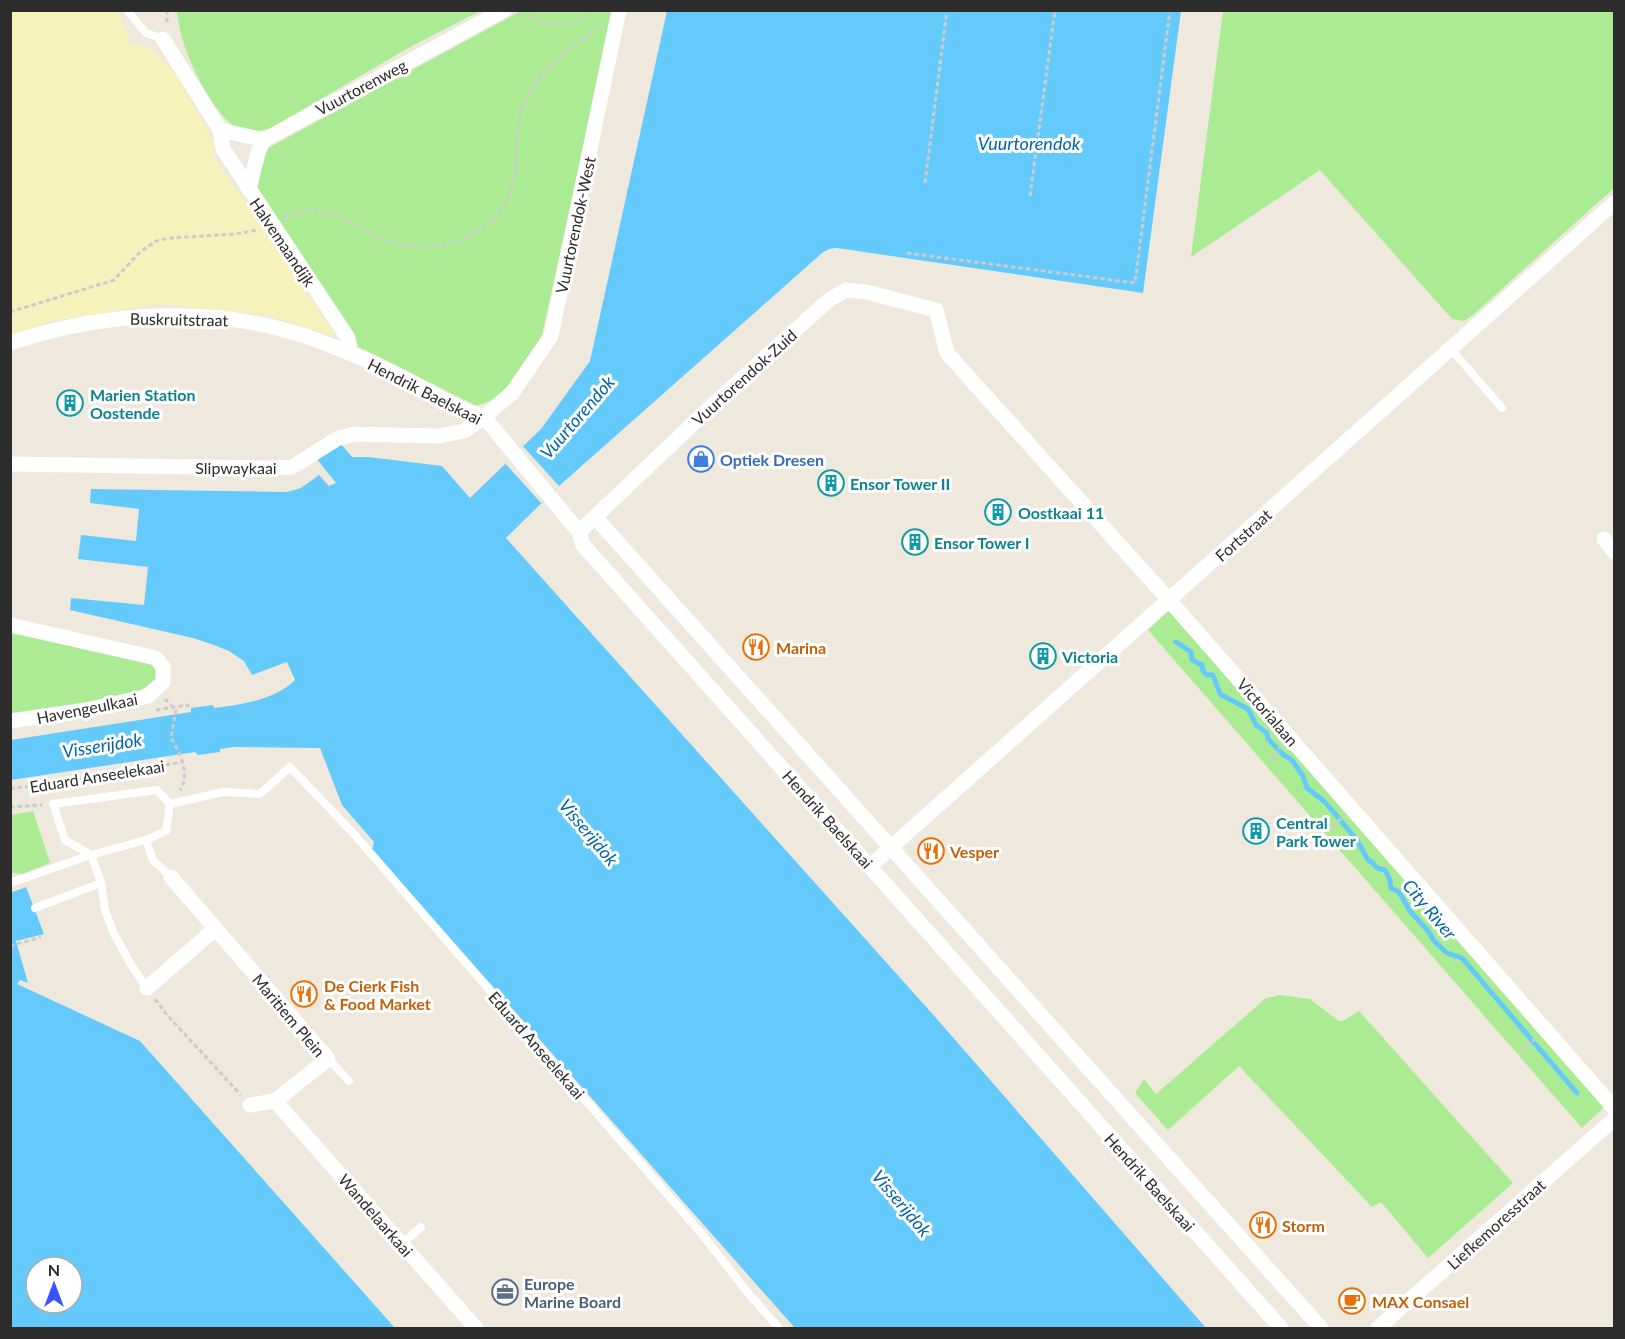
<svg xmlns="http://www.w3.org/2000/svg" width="1625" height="1339" viewBox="0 0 1625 1339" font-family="Lato,sans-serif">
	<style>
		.green { fill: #abeb93 }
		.sand { fill: #f7f2bc }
		.water { fill: #64cafc; fill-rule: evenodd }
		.pier { fill: #efe8dc }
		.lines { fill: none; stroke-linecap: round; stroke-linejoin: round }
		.stream { stroke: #64cafc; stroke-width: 5 }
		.path { stroke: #ccc; stroke-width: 3; stroke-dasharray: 4.5 3; stroke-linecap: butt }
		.lane { stroke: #fff; stroke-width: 8 }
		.street { stroke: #fff; stroke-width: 15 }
		.labels { text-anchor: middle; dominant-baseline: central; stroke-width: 6; stroke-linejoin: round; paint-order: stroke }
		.street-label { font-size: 16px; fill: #2c2c2c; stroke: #fff }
		.culture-label { font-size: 16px; font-weight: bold; fill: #0d838f; stroke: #fff; text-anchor: start }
		.shop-label { font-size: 16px; font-weight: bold; fill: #366cbe; stroke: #fff; text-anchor: start }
		.food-label { font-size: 16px; font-weight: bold; fill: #c56008; stroke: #fff; text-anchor: start }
		.service-label { font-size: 16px; font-weight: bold; fill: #4e5e75; stroke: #fff; text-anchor: start }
		.water-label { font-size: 18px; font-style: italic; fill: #0065ab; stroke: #fff }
	</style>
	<rect width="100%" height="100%" fill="#efe8dc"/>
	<!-- green -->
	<g class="green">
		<path d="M177,11H480L410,47L269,129C262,130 253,133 246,132C224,129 198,80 190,60C183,44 179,28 177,11Z"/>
		<path d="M521,11H613L542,335C530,357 502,405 475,405L359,347L353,333L255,189L268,148Z"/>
		<path d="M1223,11H1614V188L1473,315L1464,321L1452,319L1320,170L1191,257Z"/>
		<path d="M1171,609L1605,1106L1582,1128L1148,630Z"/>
		<path d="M11,631L146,663L158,667V677L132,697L11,715Z"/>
		<path d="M33,811L50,863L22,874L11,872V815Z"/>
		<path d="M1280,995L1310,999L1339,1021H1343L1359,1011L1513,1183L1428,1258L1381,1202L1372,1207L1239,1066L1168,1130L1135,1093L1144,1079L1156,1094L1266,998Z"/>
	</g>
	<!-- sand -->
	<path class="sand" d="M11,11H119L130,44L150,48L175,73L215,144L214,156L336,337L266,315L159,304L52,321L11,336Z"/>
	<!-- water -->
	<g class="water">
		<path d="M667,11H1181L1143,293L837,248L829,249L822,253L559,486L506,538L937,1019L1206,1328H795L372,850L374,842L342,805L320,748L233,747L220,749V752L198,755L195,752L11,780V740L191,712V708L213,705L214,708C240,705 275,700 295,680L287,662L252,675L244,661L229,651L214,645L193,638L70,610L71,598L144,605L148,567L78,559L81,535L136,541L139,509L90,503L91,489L287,492L301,488L319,475L329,486L336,483L316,458L340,443L352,457H368L442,466L470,498L541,429L590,361Z"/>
		<path d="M26,887L44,934L16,941L28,983L20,980L17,984L140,1041L395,1328H11L10,893ZM36,1267H72V1303H36Z"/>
	</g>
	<!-- pier -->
	<path class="pier" d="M521,444L559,486L541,503L503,461Z"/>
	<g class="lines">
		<!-- stream -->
		<path class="stream" d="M1176,642L1191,652L1192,660L1202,665L1203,671L1207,675H1213L1220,694L1248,709L1256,725L1267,733L1268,739L1285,756L1292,760L1303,776L1307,788L1325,802L1357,840L1368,860L1373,863L1377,868L1385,870L1390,880L1391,888L1399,892L1410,911L1429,932L1434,941L1447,953L1462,958L1577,1093"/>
		<!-- path -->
		<g class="path">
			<path d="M167,10V25"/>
			<path d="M521,10C534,23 555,28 572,23C580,21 587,15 593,10"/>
			<path d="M925,183L947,10"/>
			<path d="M1030,196L1055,10"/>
			<path d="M284,217C329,198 347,225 386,240C401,246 420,247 436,246C452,245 465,239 478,231C535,193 504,147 526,99C540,68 575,47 600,25"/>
			<path d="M907,253L1135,283L1170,10"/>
			<path d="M10,312L114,280L140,252L156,241L169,238L236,234L257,230"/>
			<path d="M165,699L176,710L171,738C180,753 191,774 180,790"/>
			<path d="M156,710L188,705L190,709"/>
			<path d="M1270,761L1280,747"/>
			<path d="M10,789L183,762"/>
			<path d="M10,807L42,805"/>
			<path d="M1326,832L1342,818"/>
			<path d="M10,946L41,937"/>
			<path d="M155,999L167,1015L241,1095"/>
			<path d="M1521,1051L1535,1039"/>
		</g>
		<!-- lane -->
		<g class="lane">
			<path d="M127,10L146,33L163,39"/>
			<path d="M1451,349L1502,408"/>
			<path d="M157,790L170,804L166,831L146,840L91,855L65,840L53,804Z"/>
			<path d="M170,804L223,792L260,794L290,767L353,833L701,1233L748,1293L779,1328"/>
			<path d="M146,840L153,860L171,877"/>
			<path d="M10,883L91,855L101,883L105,910L114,934L133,968L147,988"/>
			<path d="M35,908L101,883"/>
			<path d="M328,1059L349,1081"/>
			<path d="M402,1244L421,1227"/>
		</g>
		<!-- street -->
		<g class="street">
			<path d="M163,39L220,130L223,149L348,338L349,344L346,352"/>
			<path d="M220,130L264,140"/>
			<path d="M249,190L258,152L264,140L504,10"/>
			<path d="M10,343C112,309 227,304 327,344C350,353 373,362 394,373C424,388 452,407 484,417L579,532L583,545L1281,1328"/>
			<path d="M10,464L270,468L292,467L337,439L354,434L439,436L464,431L484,417L512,393L551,336L619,10"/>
			<path d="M595,517L1321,1328"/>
			<path d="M579,532L719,399L830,299L846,290L866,292L936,310L947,353L1169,600L1614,1108"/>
			<path d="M1604,539L1614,552"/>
			<path d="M10,625L156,658L163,667V682L148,696L86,710L10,721"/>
			<path d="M870,866L1614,203"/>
			<path d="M171,877L328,1059L275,1101L250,1105"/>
			<path d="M147,988L215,929"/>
			<path d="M275,1101L476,1328"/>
			<path d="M1378,1328L1614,1119"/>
		</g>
	</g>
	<!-- icons -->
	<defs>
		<g id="building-ring" transform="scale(1.35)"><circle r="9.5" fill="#fff" stroke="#0f9aa8" stroke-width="1.5"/><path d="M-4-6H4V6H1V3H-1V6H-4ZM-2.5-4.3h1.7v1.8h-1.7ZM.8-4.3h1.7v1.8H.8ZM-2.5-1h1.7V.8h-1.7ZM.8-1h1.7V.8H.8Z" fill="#0f9aa8"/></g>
		<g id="shop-ring" transform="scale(1.35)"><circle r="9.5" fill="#fff" stroke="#3f7fe0" stroke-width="1.5"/><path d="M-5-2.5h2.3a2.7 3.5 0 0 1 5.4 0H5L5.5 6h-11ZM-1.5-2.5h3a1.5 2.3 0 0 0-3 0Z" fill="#3f7fe0"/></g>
		<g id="restaurant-ring" transform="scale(1.35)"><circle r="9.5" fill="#fff" stroke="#e8710a" stroke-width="1.5"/><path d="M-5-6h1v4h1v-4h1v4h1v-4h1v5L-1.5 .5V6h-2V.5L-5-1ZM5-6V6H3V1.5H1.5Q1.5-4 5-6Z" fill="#e8710a"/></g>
		<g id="office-ring" transform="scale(1.35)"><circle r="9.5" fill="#fff" stroke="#5c6f8a" stroke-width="1.5"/><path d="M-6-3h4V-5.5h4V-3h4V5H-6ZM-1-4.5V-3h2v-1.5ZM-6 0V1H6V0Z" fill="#5c6f8a"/></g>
		<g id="cafe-ring" transform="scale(1.35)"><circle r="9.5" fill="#fff" stroke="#e8710a" stroke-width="1.5"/><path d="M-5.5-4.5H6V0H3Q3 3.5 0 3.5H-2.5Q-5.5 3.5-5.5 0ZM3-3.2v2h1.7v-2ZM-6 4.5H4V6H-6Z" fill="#e8710a"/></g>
	</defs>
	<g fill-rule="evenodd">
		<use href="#building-ring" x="70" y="403"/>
		<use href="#shop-ring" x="701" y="459"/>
		<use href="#building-ring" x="831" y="483"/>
		<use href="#building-ring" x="998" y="512"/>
		<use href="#building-ring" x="915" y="542"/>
		<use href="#restaurant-ring" x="756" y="647"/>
		<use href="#building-ring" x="1043" y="656"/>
		<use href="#building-ring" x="1256" y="831"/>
		<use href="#restaurant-ring" x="931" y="851"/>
		<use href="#restaurant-ring" x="304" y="994"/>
		<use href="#restaurant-ring" x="1263" y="1225"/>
		<use href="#office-ring" x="505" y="1292"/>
		<use href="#cafe-ring" x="1352" y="1301"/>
	</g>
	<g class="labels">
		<!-- street labels -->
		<g class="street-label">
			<text transform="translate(361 87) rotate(-28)">Vuurtorenweg</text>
			<text transform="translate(575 225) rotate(-78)">Vuurtorendok-West</text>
			<text transform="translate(283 242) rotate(56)">Halvemaandijk</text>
			<text transform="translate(179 319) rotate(1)">Buskruitstraat</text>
			<text transform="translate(744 377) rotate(-42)">Vuurtorendok-Zuid</text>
			<text transform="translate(425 391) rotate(27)">Hendrik Baelskaai</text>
			<text x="236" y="467">Slipwaykaai</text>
			<text transform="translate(1243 535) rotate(-42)">Fortstraat</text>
			<text transform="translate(87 708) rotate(-11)">Havengeulkaai</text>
			<text transform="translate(1268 712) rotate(49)">Victorialaan</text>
			<text transform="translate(97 776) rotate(-9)">Eduard Anseelekaai</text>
			<text transform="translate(828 819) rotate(48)">Hendrik Baelskaai</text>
			<text transform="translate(289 1015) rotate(50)">Maritiem Plein</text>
			<text transform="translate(537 1045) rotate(49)">Eduard Anseelekaai</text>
			<text transform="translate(1150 1182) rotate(48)">Hendrik Baelskaai</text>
			<text transform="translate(376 1215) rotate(49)">Wandelaarkaai</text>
			<text transform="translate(1496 1224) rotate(-42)">Liefkemoresstraat</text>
		</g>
		<!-- culture labels -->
		<g class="culture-label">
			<text x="90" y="394">Marien Station<tspan x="90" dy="18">Oostende</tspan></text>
			<text x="850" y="483">Ensor Tower II</text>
			<text x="1018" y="512">Oostkaai 11</text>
			<text x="934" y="542">Ensor Tower I</text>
			<text x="1062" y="656">Victoria</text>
			<text x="1276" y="822">Central<tspan x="1276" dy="18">Park Tower</tspan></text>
		</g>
		<!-- shop labels -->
		<g class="shop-label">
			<text x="720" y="459">Optiek Dresen</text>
		</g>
		<!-- food labels -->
		<g class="food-label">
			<text x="776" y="647">Marina</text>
			<text x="950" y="851">Vesper</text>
			<text x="324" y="985">De Cierk Fish<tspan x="324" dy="18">&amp; Food Market</tspan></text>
			<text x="1282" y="1225">Storm</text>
			<text x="1372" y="1301">MAX Consael</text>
		</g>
		<!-- service labels -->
		<g class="service-label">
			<text x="524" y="1283">Europe<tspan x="524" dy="18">Marine Board</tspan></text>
		</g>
		<!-- water labels -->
		<g class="water-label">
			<text x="1029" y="143">Vuurtorendok</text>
			<text transform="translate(577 417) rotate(-49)">Vuurtorendok</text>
			<text transform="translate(102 745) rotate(-9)">Visserijdok</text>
			<text transform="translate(589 832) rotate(50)">Visserijdok</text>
			<text transform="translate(1430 909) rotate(50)">City River</text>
			<text transform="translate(902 1203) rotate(50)">Visserijdok</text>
		</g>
	</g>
	<!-- border -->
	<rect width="1625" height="1339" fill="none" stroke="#2c2c2c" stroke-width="24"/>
	<!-- north arrow -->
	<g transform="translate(54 1285)"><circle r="28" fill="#ffffff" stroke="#ababab" stroke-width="1.5"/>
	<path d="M0-4.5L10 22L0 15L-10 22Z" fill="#3952ff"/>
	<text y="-9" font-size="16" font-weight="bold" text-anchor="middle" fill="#2c2c2c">N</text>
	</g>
</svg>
